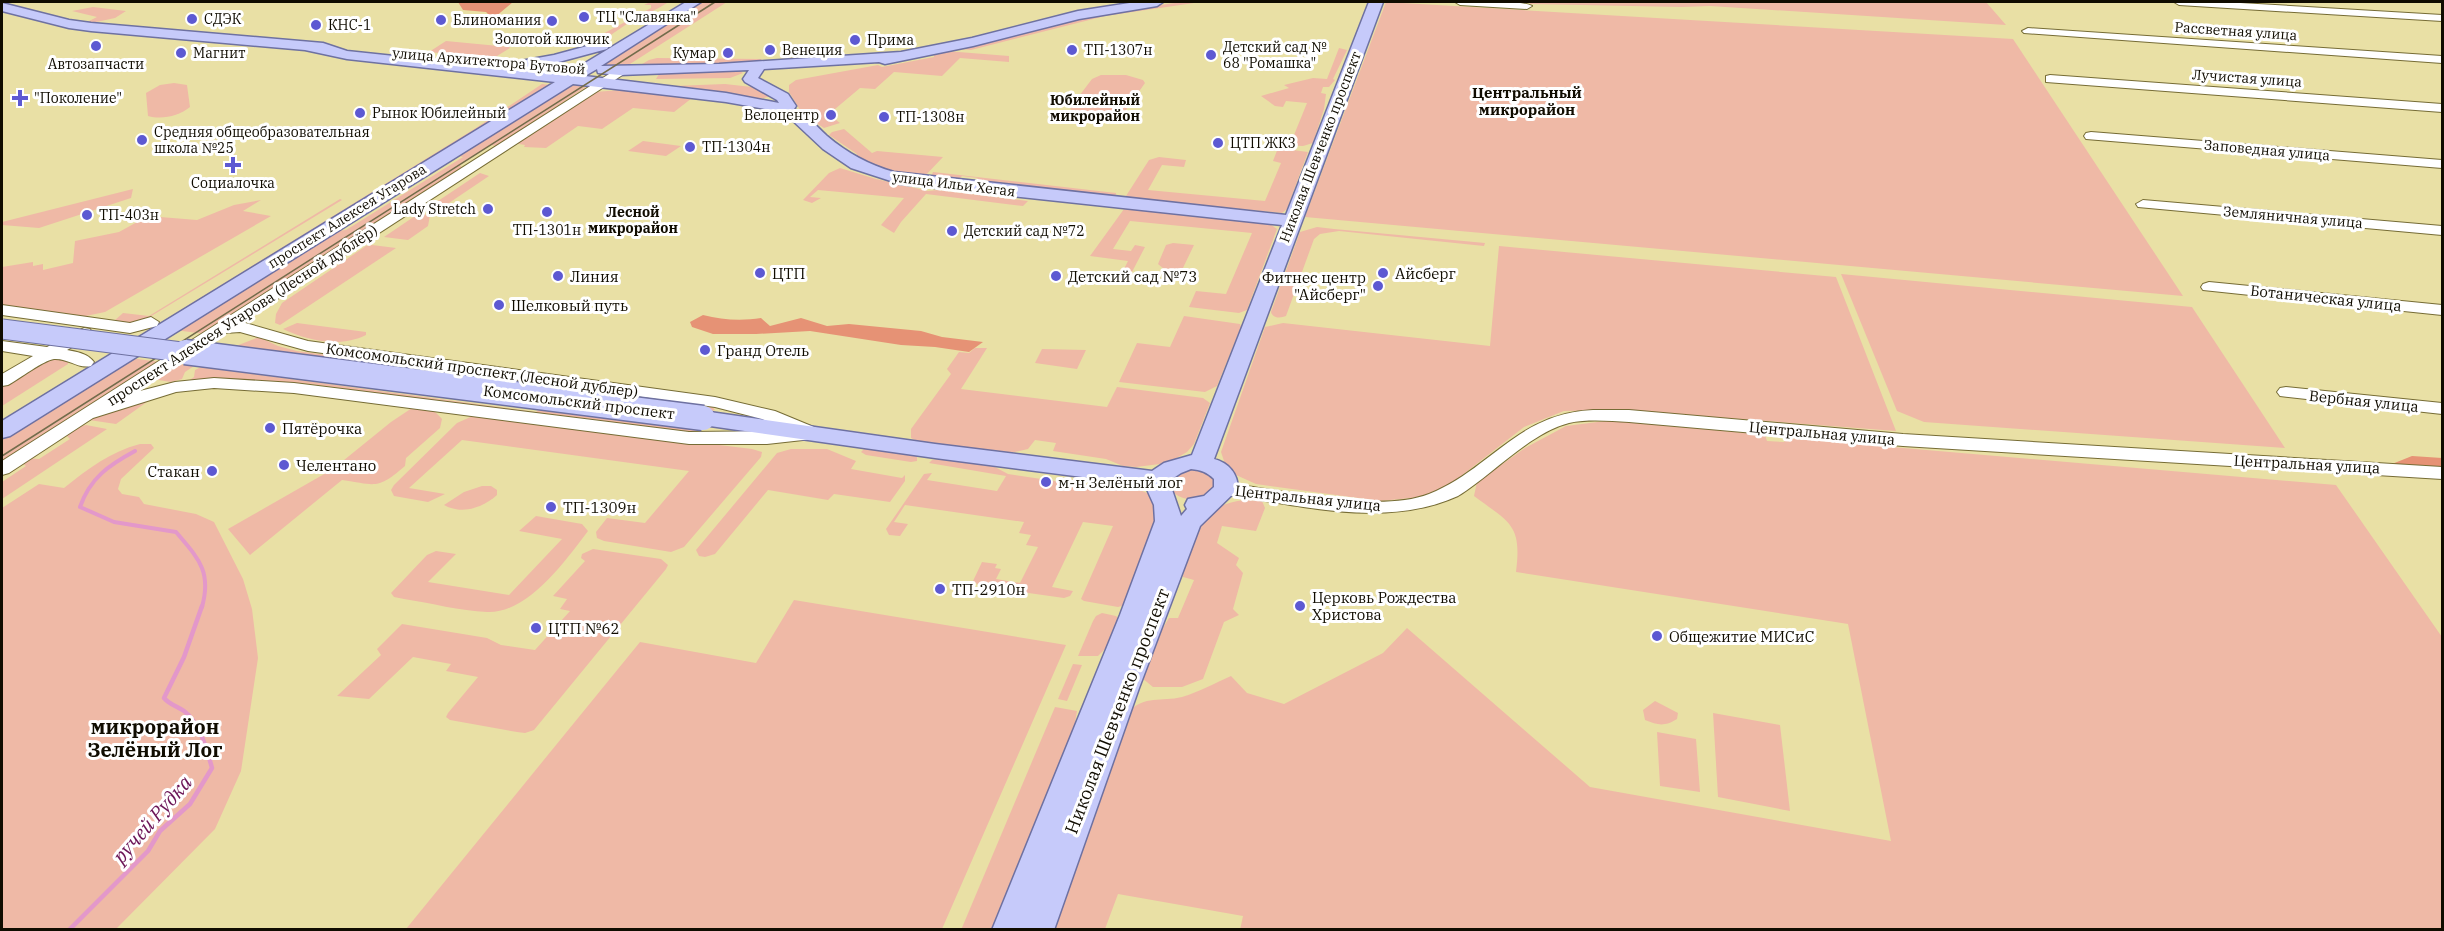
<svg xmlns="http://www.w3.org/2000/svg" width="2444" height="931" viewBox="0 0 2444 931" font-family="'IBM Plex Serif',serif">
	<style>
		.green { fill: #efb9a6 }
		.forest { fill: #e69275 }
		.lines { fill: none; stroke-linecap: round; stroke-linejoin: round }
		.stream-far1 { stroke: #e398ca; stroke-width: 4 }
		.stream { stroke: #e398ca; stroke-width: 4.5 }
		.minor-casing { stroke: #766c35; stroke-width: 2 }
		.major-casing { stroke: #6e71a1; stroke-width: 3 }
		.minor { fill: #fff; fill-rule: evenodd }
		.major { fill: #c6cafa; fill-rule: evenodd }
		.tram { stroke: #736c4b; stroke-width: 1.5 }
		.major-bridge-far1-casing { stroke: #6e71a1; stroke-width: 21; stroke-linecap: butt }
		.major-bridge-casing { stroke: #6e71a1; stroke-width: 27; stroke-linecap: butt }
		.major-bridge-far1 { stroke: #c6cafa; stroke-width: 19 }
		.major-bridge { stroke: #c6cafa; stroke-width: 24 }
		.poi-dot { fill: #5d59d2; stroke: #fff; stroke-width: 2 }
		.labels { text-anchor: middle; dominant-baseline: central; stroke-width: 6; stroke-linejoin: round; paint-order: stroke }
		.far-poi-label { font-size: 14px; fill: #100c00; stroke: #fff; text-anchor: start }
		.far-street-label { font-size: 14px; fill: #100c00; stroke: #fff }
		.far-neighbourhood-label { font-size: 14px; font-weight: bold; fill: #100c00; stroke: #fff }
		.far-quarter-label { font-size: 15px; font-weight: bold; fill: #100c00; stroke: #fff }
		.poi-label { font-size: 15px; fill: #100c00; stroke: #fff; text-anchor: start }
		.street-label { font-size: 15px; fill: #100c00; stroke: #fff }
		.near-street-label { font-size: 18px; fill: #100c00; stroke: #fff }
		.near-neighbourhood-label { font-size: 20px; font-weight: bold; fill: #100c00; stroke: #fff }
		.near-water-label { font-size: 20px; font-style: italic; fill: #6b1456; stroke: #fff }
	</style>
	<rect width="100%" height="100%" fill="#e9e0a5"/>
	<!-- green -->
	<g class="green">
		<path d="M650,2L667,3C656,10 644,15 632,21C618,28 606,43 586,43L651,8V5H644Z"/>
		<path d="M701,2H727L630,64L625,67L602,66L678,16L688,14L697,9L693,7Z"/>
		<path d="M1181,2H1201L1105,16L971,50L961,49L1080,17Z"/>
		<path d="M1386,2L2013,39L2183,296L1305,217Z"/>
		<path d="M1530,2H1986L2006,25L1710,6L1682,7L1530,4Z"/>
		<path d="M93,7L126,11L115,18L87,24L85,23L97,17L72,11Z"/>
		<path d="M446,41L509,47L510,48L497,56L488,58L429,52Z"/>
		<path d="M1339,48L1347,50L1333,79L1335,80L1329,87H1323L1321,93L1326,94L1324,109L1313,143L1303,146L1280,145L1284,135H1294L1307,103L1286,101L1283,107L1275,106L1261,96L1289,88L1284,85L1313,78L1327,79Z"/>
		<path d="M946,51L1009,56V62L960,58L942,76L894,72L875,89L860,88L835,109H830L827,113L840,123L824,128L813,121L819,118L807,109L800,110L789,92V85L796,80L878,65L882,67L934,57V54Z"/>
		<path d="M657,58L761,59L763,64L639,66L649,60Z"/>
		<path d="M738,70L743,73L730,78L656,79L659,74L666,72Z"/>
		<path d="M1101,75H1126L1143,80L1145,83L1121,117L1073,112L1070,108L1092,79Z"/>
		<path d="M174,83L187,85L190,107C179,116 162,120 148,116L146,93L160,85Z"/>
		<path d="M542,84L550,85L158,328L153,327L476,128Z"/>
		<path d="M725,84L752,87L772,96L760,99L648,87Z"/>
		<path d="M576,85L586,87L497,146L491,145L460,165L462,168L205,334L175,330L336,231L346,230L463,157L455,155L564,87Z"/>
		<path d="M620,90L692,98L674,112L633,108L602,129L578,126L546,148L524,147L525,145L513,143L595,92Z"/>
		<path d="M844,129L872,153L877,151L943,157L923,178L873,166L856,158L857,154L829,135L832,132Z"/>
		<path d="M643,141L681,146L666,156L628,151Z"/>
		<path d="M1278,148L1308,152L1287,209L1282,213L1135,199L1126,196L1149,160L1159,157L1186,160L1184,167L1162,165L1148,190L1265,201L1281,163L1273,161Z"/>
		<path d="M840,168L876,179L928,191L938,190L1028,201L1023,206L926,194L901,222L894,233L881,225L904,198L818,190L810,197L821,198L812,203L803,200L829,173Z"/>
		<path d="M933,172L1116,193V194L1115,196L975,181L978,178L962,176L958,180L930,179Z"/>
		<path d="M480,173L489,176L440,209L432,208V205Z"/>
		<path d="M133,189L131,198L39,228L2,225V222Z"/>
		<path d="M340,199L342,200L148,318L127,324L114,321L123,313L149,316Z"/>
		<path d="M261,200L243,211L271,216L105,312L81,317L2,305V267L33,262V266L43,264V270L73,263L75,241L119,232L148,216L197,220L234,205Z"/>
		<path d="M1124,209L1270,224L1277,229L1247,310L1239,313L1189,307L1196,291L1226,294L1252,233L1130,221L1113,249L1131,251L1135,245L1145,247L1132,272L1123,271L1128,261L1090,256Z"/>
		<path d="M418,214L430,215L428,226L408,240L384,237Z"/>
		<path d="M1317,227L1334,229L1485,243L1484,246L1339,231L1320,234L1314,239L1286,316C1281,318 1273,319 1271,312L1300,232Z"/>
		<path d="M1173,243L1194,245L1182,270L1164,269L1158,264L1166,245Z"/>
		<path d="M372,245L396,248L280,325L275,323L276,314L282,303L366,246Z"/>
		<path d="M1499,246L1836,277L1896,431L1622,410L1564,411L1524,427L1447,487L1421,497L1380,501L1256,484L1236,475L1225,464L1221,452L1265,327L1283,323L1490,346Z"/>
		<path d="M1841,274L2192,307L2285,448L1924,422L1897,411Z"/>
		<path d="M1184,316L1240,324L1241,327L1217,386L1205,392L1119,382L1137,343L1170,347Z"/>
		<path d="M297,323L366,332V335C340,348 309,341 283,329Z"/>
		<path d="M259,337L278,346L297,351L712,406L715,410L708,412L538,385L236,346Z"/>
		<path d="M975,348H987L961,389L1107,407L1117,387L1203,398L1210,403L1194,444L1187,452L1168,463L1136,467L1123,466L1106,459L1053,451L1056,443L1035,440L1028,449L1010,453L917,441L911,438V429L951,374L947,369L959,352L969,353Z"/>
		<path d="M1042,349L1086,350L1077,369L1035,363Z"/>
		<path d="M59,358L68,359V364L2,406V384L33,365Z"/>
		<path d="M130,358L160,362L2,464V439Z"/>
		<path d="M172,363L194,366L185,372L182,379L171,382L152,379Z"/>
		<path d="M201,367L536,412L540,409L699,430L689,434L310,384L223,378L184,384L194,377L195,370Z"/>
		<path d="M158,394L116,424L89,420L106,411Z"/>
		<path d="M415,406C427,408 434,409 442,419L440,428L406,458L405,466C377,490 377,485 342,480L250,555L228,529L333,469L391,422Z"/>
		<path d="M475,415L752,449L762,452L761,457L684,547L671,552L604,541L597,538L596,532L607,518L645,523L689,471L462,440L409,488L445,494L428,502L394,496L391,490L394,485L457,423Z"/>
		<path d="M1613,420L1765,435L1767,441L1784,442L1787,438L2336,485L2442,637V929L1240,930L1243,916L1118,894L1105,929L1049,930L1128,712C1145,695 1161,702 1182,697C1199,692 1215,683 1231,676L1247,693L1284,704L1383,653L1407,628L1590,787L1891,841L1848,624L1516,572C1522,524 1510,523 1474,496L1477,482L1525,448L1566,426Z"/>
		<path d="M86,425L107,429L2,499V482L26,466L21,462L27,458L39,459L70,439L64,433L73,428Z"/>
		<path d="M140,444H151L154,448L121,479L118,489L122,494L139,497L144,504L196,514L214,522L243,579L252,609L258,658L241,771L215,829L116,929H2V508L39,484L64,488C89,468 110,452 140,444Z"/>
		<path d="M865,448L911,454L917,457V461L911,462L866,455L861,452Z"/>
		<path d="M827,449L856,461L851,469L902,478L905,475V481L890,502L834,494L828,500L768,490L715,554L705,557L699,556L696,550L777,453L791,449Z"/>
		<path d="M940,459L993,466L1008,474L1075,484L1128,485L1154,496L1161,509L1125,605L1118,607L1084,601L1081,599L1113,526L1083,522L1052,587L1073,591L1070,596L1064,598L980,586L973,581L982,562L997,564L995,568L1001,569L996,579L1020,583L1038,547L1026,545L1031,535L1019,533L1024,522L905,505L894,522L908,524L900,536L889,535L886,529L924,474L932,473L927,480L997,491L1006,476L929,463L932,460Z"/>
		<path d="M1195,469L1206,471L1217,479L1214,493C1196,500 1180,504 1168,486L1170,478L1184,470Z"/>
		<path d="M482,486H491L497,490V495C482,508 462,515 444,505L464,492Z"/>
		<path d="M1246,500L1262,501L1265,508L1256,531L1222,526L1217,543L1239,558L1236,565L1243,573L1233,609L1239,615L1224,622L1203,679L1182,687H1153L1142,678L1152,646L1169,618H1178L1194,580L1183,577C1187,535 1200,504 1246,500Z"/>
		<path d="M536,516L582,524L588,531C566,560 528,614 487,612C460,611 431,603 404,599L394,597L391,593L427,555L436,551L456,554L428,582L509,595L562,539L519,531Z"/>
		<path d="M593,549L661,559L668,565L666,569L534,730L525,733L517,732L450,720L446,717L448,713L478,677L446,671L451,664L413,657L369,699L337,696L381,655L377,649L402,624L487,638L501,645L535,650L570,611L560,609L567,599L553,596L585,561L581,558L582,554Z"/>
		<path d="M794,600L1066,645L942,929H406L640,642L756,663Z"/>
		<path d="M1102,613L1116,616L1120,620L1112,642L1098,656H1078L1093,621L1096,616Z"/>
		<path d="M1073,664L1082,665L1067,701L1058,699Z"/>
		<path d="M1655,701L1678,713L1677,719C1664,727 1658,725 1645,720L1643,710Z"/>
		<path d="M1055,707L1077,711L1073,734L996,929L961,930Z"/>
		<path d="M1713,713L1780,725L1790,811L1718,797Z"/>
		<path d="M1657,732L1696,739L1700,792L1660,786Z"/>
	</g>
	<!-- forest -->
	<g class="forest">
		<path d="M458,2H513L489,22L483,23L491,17L486,12L463,10Z"/>
		<path d="M703,315C722,320 742,321 761,318L770,326L801,318L827,326L849,324L921,331L942,337L983,342L969,352L935,347L901,345L810,331L756,334H713L692,327L690,322Z"/>
		<path d="M2412,456L2442,458V468L2392,464Z"/>
	</g>
	<g class="lines">
		<!-- stream-far1 -->
		<path class="stream-far1" d="M135,451C109,465 90,478 80,507L114,522L176,532C198,558 212,571 202,607"/>
		<!-- stream -->
		<path class="stream" d="M69,930L148,851L160,831L190,804L212,768C207,750 200,723 184,711C177,706 170,705 164,698L184,657L202,606"/>
		<!-- minor casing -->
		<g class="minor-casing">
			<g id="minor">
				<path d="M1455,2C1470,0 1521,0 1532,6L1527,9L1460,5Z"/>
				<path d="M2174,2H2223L2442,15V21L2179,5Z"/>
				<path d="M2028,28L2442,56V63L2024,33L2022,31Z"/>
				<path d="M620,67L626,71L624,74L242,322L308,341L715,397L775,411L821,430L823,434L821,438L767,444H689L294,393L214,388L176,392L93,418L9,473L2,475V461ZM240,332L308,351L715,407L762,419L791,431L689,432L294,383L214,378L175,382L132,393L225,333Z"/>
				<path d="M2050,75L2442,104V112L2046,82V76Z"/>
				<path d="M2091,132L2442,160V168L2086,139L2084,136L2086,133Z"/>
				<path d="M2143,200L2442,226V235L2138,207L2136,204Z"/>
				<path d="M2209,282L2442,305V315L2203,290L2201,287L2203,284Z"/>
				<path d="M2,305L130,323L151,317L159,322L157,326L130,333L2,315Z"/>
				<path d="M84,328L90,329L92,333L90,337L67,350C77,352 87,353 94,362L91,366C78,369 68,358 54,359C44,360 19,379 8,385L2,386V374L33,356L2,351V341L47,347Z"/>
				<path d="M2286,387L2442,403V414L2280,396L2277,392L2280,388Z"/>
				<path d="M1593,410H1629L1903,434L2442,467V479L1903,446L1629,422C1609,421 1588,419 1569,423C1530,433 1492,475 1458,496C1385,529 1302,505 1226,495L1219,493L1216,489L1219,485L1226,483C1281,490 1378,514 1429,494C1491,469 1518,413 1593,410Z"/>
			</g>
		</g>
		<!-- major casing -->
		<g class="major-casing">
			<path id="major" d="M686,2H701L601,66L719,64L901,52L972,38L1078,11L1136,2H1163L1157,6L1079,19L973,46L885,64L879,62L764,69L758,78L788,94L796,106L794,109C808,115 816,126 827,136C847,153 869,165 894,172L1286,215L1369,2H1383L1214,459C1229,463 1238,474 1238,489L1200,526L1139,688L1054,930H992L1120,615L1155,521L1154,505L1145,485L935,458L703,425L695,423L692,418L695,413L703,411L935,444L1152,471L1164,463L1192,455L1282,225L900,184L851,168L823,149L792,120L765,109L726,102L573,84L10,436L2,438V421L555,82L347,59L305,50L91,31L69,28L2,11V3L69,20L91,23L323,43L347,51L518,69L513,65L515,62L554,55L602,42L607,43L609,46L607,49L555,63L521,69L567,74ZM597,69L598,73L620,75L749,70L743,79L745,82L777,100L779,103L726,93L585,76ZM1191,469C1201,470 1207,472 1214,479V487L1204,496L1188,499L1185,505L1187,509L1181,516L1169,481L1181,473Z"/>
		</g>
		<!-- minor -->
		<use href="#minor" class="minor"/>
		<!-- major -->
		<use href="#major" class="major"/>
		<!-- tram -->
		<path class="tram" d="M2,456L715,2"/>
		<!-- major-bridge-far1 casing -->
		<g class="major-bridge-far1-casing">
			<path id="major-bridge-far1" d="M2,329L197,354"/>
		</g>
		<!-- major-bridge casing -->
		<g class="major-bridge-casing">
			<path id="major-bridge" d="M185,352L703,418"/>
		</g>
		<!-- major-bridge-far1 -->
		<use href="#major-bridge-far1" class="major-bridge-far1"/>
		<!-- major-bridge -->
		<use href="#major-bridge" class="major-bridge"/>
	</g>
	<!-- markers -->
	<g class="poi-dot">
		<circle cx="584" cy="17" r="6"/>
		<circle cx="192" cy="19" r="6"/>
		<circle cx="441" cy="20" r="6"/>
		<circle cx="552" cy="21" r="6"/>
		<circle cx="316" cy="25" r="6"/>
		<circle cx="855" cy="40" r="6"/>
		<circle cx="96" cy="46" r="6"/>
		<circle cx="770" cy="50" r="6"/>
		<circle cx="1072" cy="50" r="6"/>
		<circle cx="181" cy="53" r="6"/>
		<circle cx="728" cy="53" r="6"/>
		<circle cx="1211" cy="55" r="6"/>
		<path d="M17 89h6v6h6v6h-6v6h-6v-6h-6v-6h6z"/>
		<circle cx="360" cy="113" r="6"/>
		<circle cx="831" cy="115" r="6"/>
		<circle cx="884" cy="117" r="6"/>
		<circle cx="142" cy="140" r="6"/>
		<circle cx="1218" cy="143" r="6"/>
		<circle cx="690" cy="147" r="6"/>
		<path d="M230 156h6v6h6v6h-6v6h-6v-6h-6v-6h6z"/>
		<circle cx="488" cy="209" r="6"/>
		<circle cx="547" cy="212" r="6"/>
		<circle cx="87" cy="215" r="6"/>
		<circle cx="952" cy="231" r="6"/>
		<circle cx="760" cy="273" r="6"/>
		<circle cx="1383" cy="273" r="6"/>
		<circle cx="558" cy="276" r="6"/>
		<circle cx="1056" cy="276" r="6"/>
		<circle cx="1378" cy="286" r="6"/>
		<circle cx="499" cy="305" r="6"/>
		<circle cx="705" cy="350" r="6"/>
		<circle cx="270" cy="428" r="6"/>
		<circle cx="284" cy="465" r="6"/>
		<circle cx="212" cy="471" r="6"/>
		<circle cx="1046" cy="482" r="6"/>
		<circle cx="551" cy="507" r="6"/>
		<circle cx="940" cy="589" r="6"/>
		<circle cx="1300" cy="606" r="6"/>
		<circle cx="536" cy="628" r="6"/>
		<circle cx="1657" cy="636" r="6"/>
	</g>
	<g class="labels">
		<!-- far-poi labels -->
		<g class="far-poi-label">
			<text x="596" y="17">ТЦ "Славянка"</text>
			<text x="204" y="19">СДЭК</text>
			<text x="453" y="20">Блиномания</text>
			<text x="328" y="25">КНС-1</text>
			<text x="552" y="39" text-anchor="middle">Золотой ключик</text>
			<text x="867" y="40">Прима</text>
			<text x="1223" y="47">Детский сад №<tspan x="1223" dy="16">68 "Ромашка"</tspan></text>
			<text x="782" y="50">Венеция</text>
			<text x="1084" y="50">ТП-1307н</text>
			<text x="193" y="53">Магнит</text>
			<text x="716" y="53" text-anchor="end">Кумар</text>
			<text x="96" y="64" text-anchor="middle">Автозапчасти</text>
			<text x="34" y="98">"Поколение"</text>
			<text x="372" y="113">Рынок Юбилейный</text>
			<text x="819" y="115" text-anchor="end">Велоцентр</text>
			<text x="896" y="117">ТП-1308н</text>
			<text x="154" y="132">Средняя общеобразовательная<tspan x="154" dy="16">школа №25</tspan></text>
			<text x="1230" y="143">ЦТП ЖК3</text>
			<text x="702" y="147">ТП-1304н</text>
			<text x="233" y="183" text-anchor="middle">Социалочка</text>
			<text x="476" y="209" text-anchor="end">Lady Stretch</text>
			<text x="99" y="215">ТП-403н</text>
			<text x="547" y="230" text-anchor="middle">ТП-1301н</text>
			<text x="964" y="231">Детский сад №72</text>
		</g>
		<!-- far-street labels -->
		<g class="far-street-label">
			<text transform="translate(2236 31) rotate(4)">Рассветная улица</text>
			<text transform="translate(489 61) rotate(5)">улица Архитектора Бутовой</text>
			<text transform="translate(2247 78) rotate(4)">Лучистая улица</text>
			<text transform="translate(1320 147) rotate(-69)">Николая Шевченко проспект</text>
			<text transform="translate(2267 150) rotate(5)">Заповедная улица</text>
			<text transform="translate(954 184) rotate(7)">улица Ильи Хегая</text>
			<text transform="translate(347 216) rotate(-32)">проспект Алексея Угарова</text>
			<text transform="translate(2293 217) rotate(5)">Земляничная улица</text>
		</g>
		<!-- far-neighbourhood labels -->
		<g class="far-neighbourhood-label">
			<text x="1095" y="100">Юбилейный<tspan x="1095" dy="16">микрорайон</tspan></text>
			<text x="633" y="212">Лесной<tspan x="633" dy="16">микрорайон</tspan></text>
		</g>
		<!-- far-quarter labels -->
		<g class="far-quarter-label">
			<text x="1527" y="92">Центральный<tspan x="1527" dy="17">микрорайон</tspan></text>
		</g>
		<!-- poi labels -->
		<g class="poi-label">
			<text x="772" y="273">ЦТП</text>
			<text x="1395" y="273">Айсберг</text>
			<text x="570" y="276">Линия</text>
			<text x="1068" y="276">Детский сад №73</text>
			<text x="1366" y="277" text-anchor="end">Фитнес центр<tspan x="1366" dy="17">"Айсберг"</tspan></text>
			<text x="511" y="305">Шелковый путь</text>
			<text x="717" y="350">Гранд Отель</text>
			<text x="282" y="428">Пятёрочка</text>
			<text x="296" y="465">Челентано</text>
			<text x="200" y="471" text-anchor="end">Стакан</text>
			<text x="1058" y="482">м-н Зелёный лог</text>
			<text x="563" y="507">ТП-1309н</text>
			<text x="952" y="589">ТП-2910н</text>
			<text x="1312" y="597">Церковь Рождества<tspan x="1312" dy="17">Христова</tspan></text>
			<text x="548" y="628">ЦТП №62</text>
			<text x="1669" y="636">Общежитие МИСиС</text>
		</g>
		<!-- street labels -->
		<g class="street-label">
			<text transform="translate(2326 298) rotate(6)">Ботаническая улица</text>
			<text transform="translate(242 315) rotate(-33)">проспект Алексея Угарова (Лесной дублёр)</text>
			<text transform="translate(482 370) rotate(8)">Комсомольский проспект (Лесной дублер)</text>
			<text transform="translate(2364 401) rotate(6)">Вербная улица</text>
			<text transform="translate(579 402) rotate(7)">Комсомольский проспект</text>
			<text transform="translate(1822 433) rotate(5)">Центральная улица</text>
			<text transform="translate(2307 464) rotate(3)">Центральная улица</text>
			<text transform="translate(1308 498) rotate(6)">Центральная улица</text>
		</g>
		<!-- near-street labels -->
		<g class="near-street-label">
			<text transform="translate(1117 711) rotate(-69)">Николая Шевченко проспект</text>
		</g>
		<!-- near-neighbourhood labels -->
		<g class="near-neighbourhood-label">
			<text x="155" y="726">микрорайон<tspan x="155" dy="23">Зелёный Лог</tspan></text>
		</g>
		<!-- near-water labels -->
		<g class="near-water-label">
			<text transform="translate(152 819) rotate(-49)">ручей Рудка</text>
		</g>
	</g>
	<!-- border -->
	<rect width="2444" height="931" fill="none" stroke="#100c00" stroke-width="6"/>
</svg>
